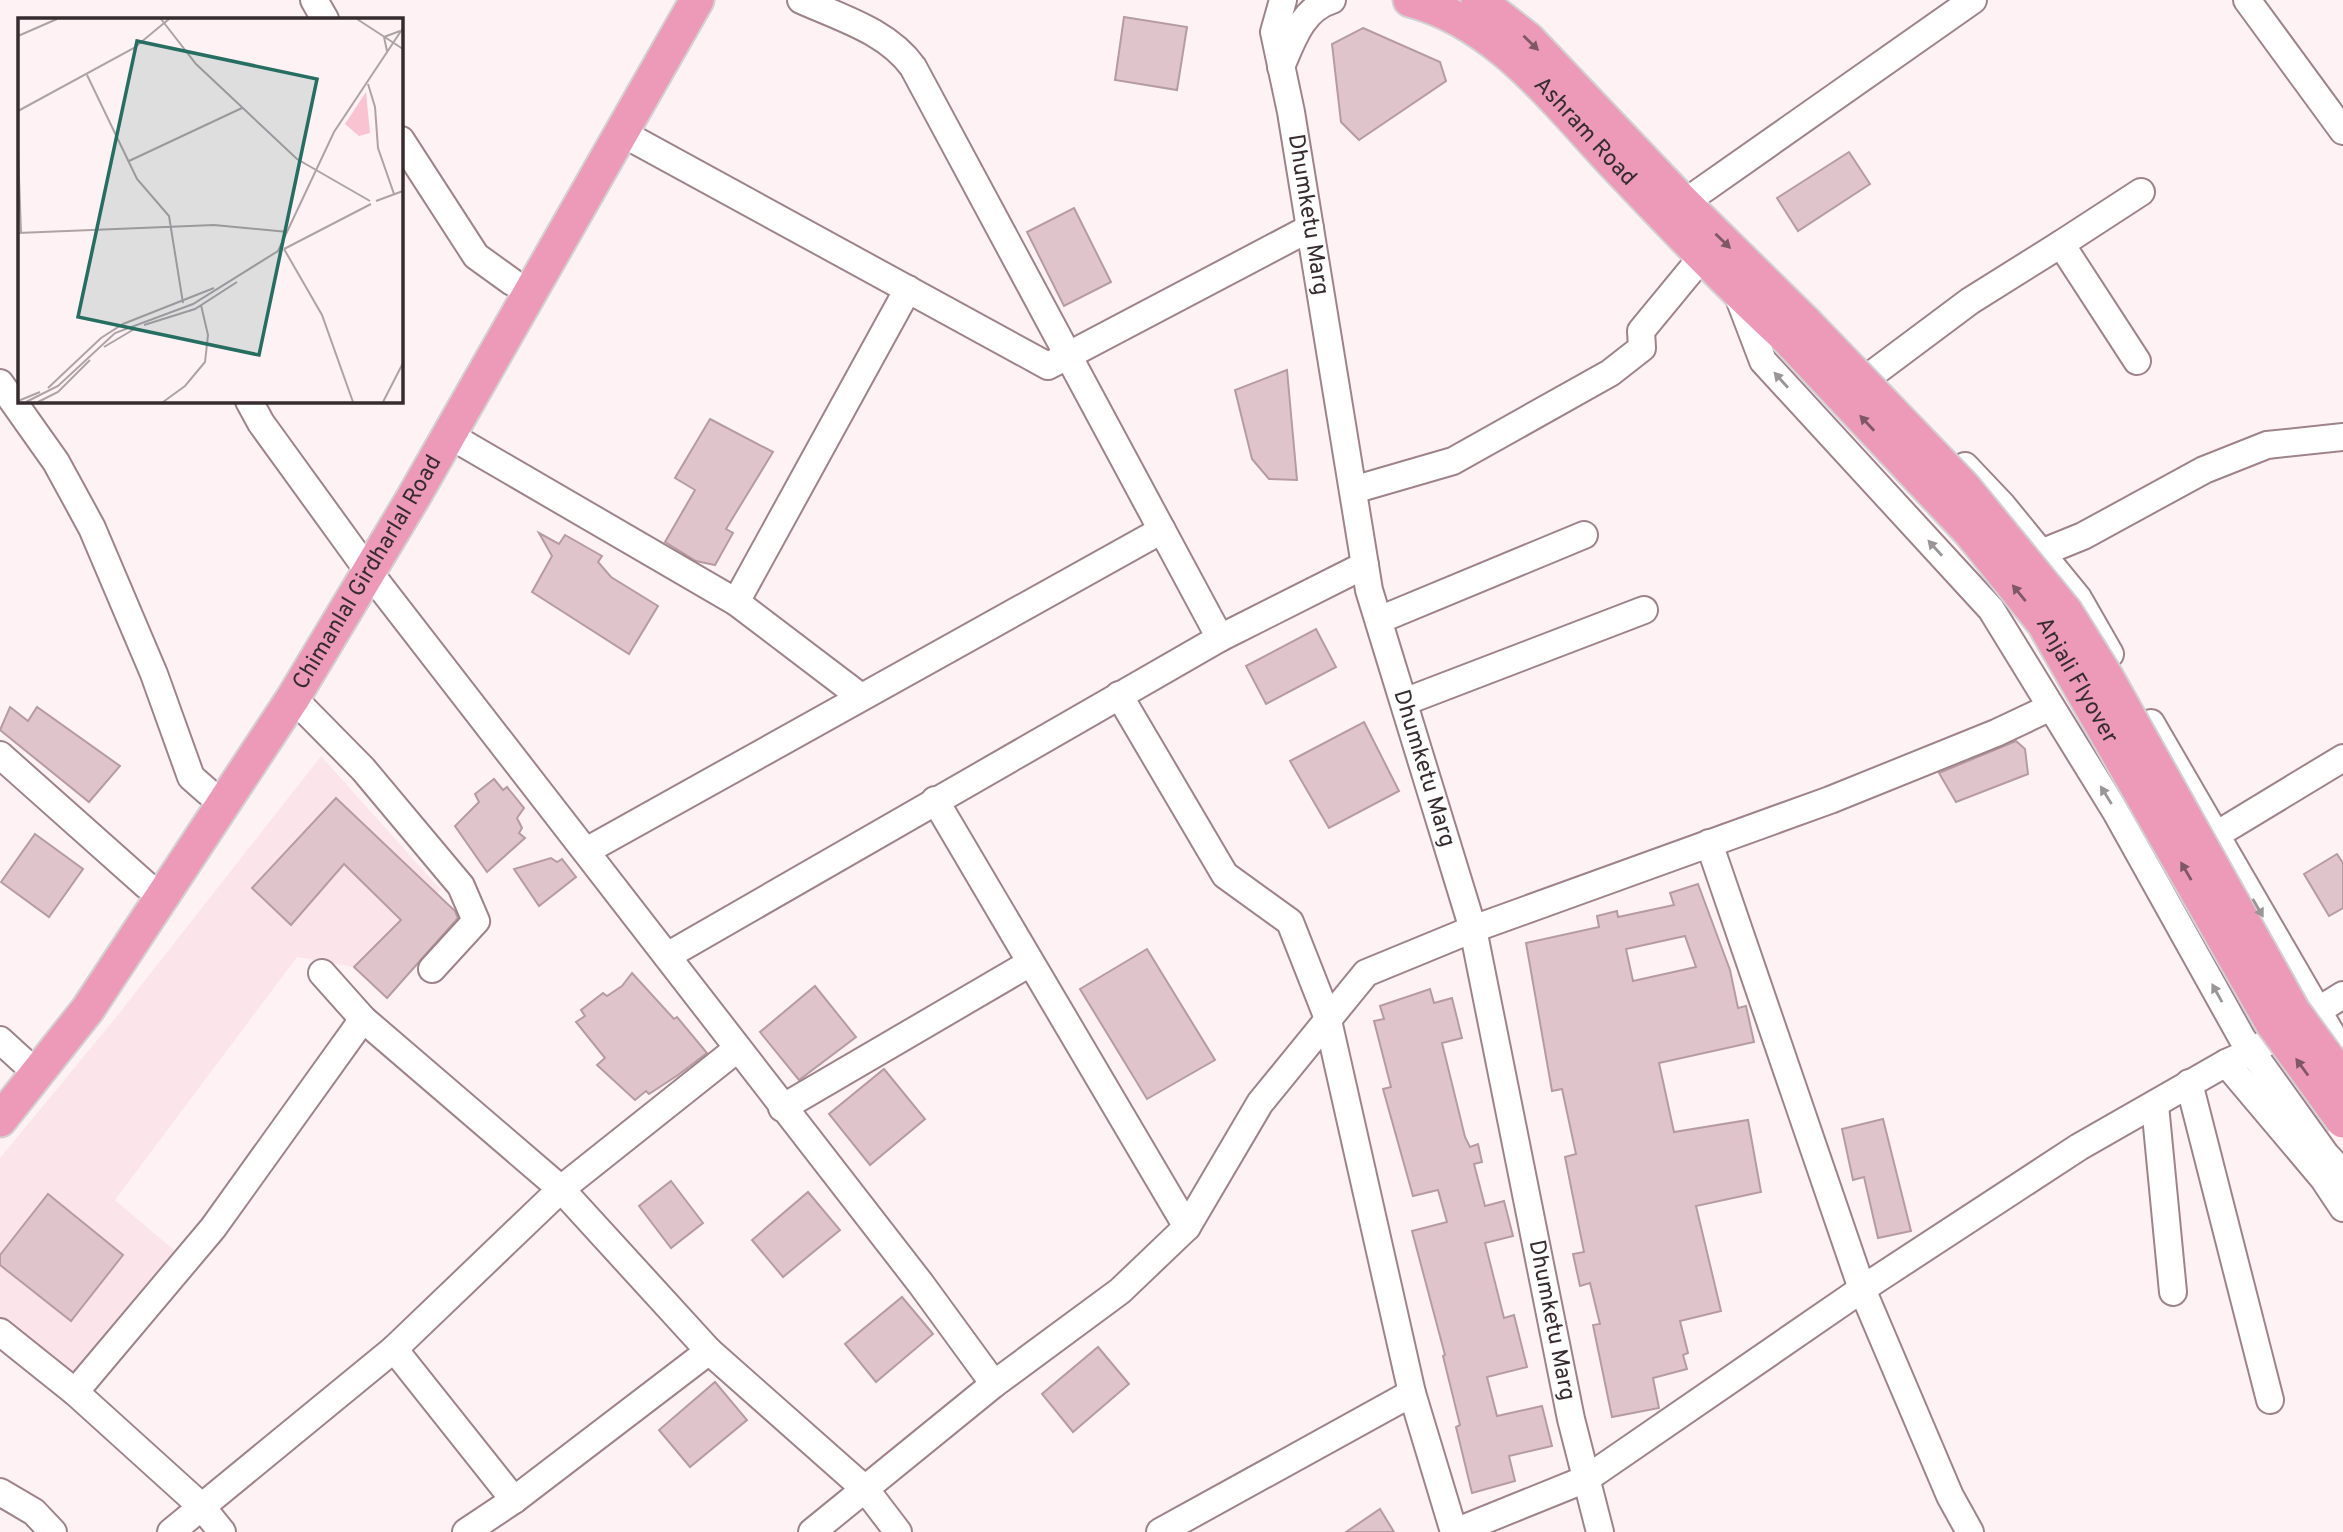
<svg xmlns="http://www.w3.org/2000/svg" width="2343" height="1532" viewBox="0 0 2343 1532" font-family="Overpass,sans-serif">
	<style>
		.built { fill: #fce5ea }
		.building { fill: #e0c4cb; stroke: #b69ba2; stroke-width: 2; fill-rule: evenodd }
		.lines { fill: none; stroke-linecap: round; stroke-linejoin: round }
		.minor-casing { stroke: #9e838a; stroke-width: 30 }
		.major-casing { stroke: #d3d0d1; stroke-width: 37 }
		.minor { stroke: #fff; stroke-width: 26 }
		.major { stroke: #ec9ab7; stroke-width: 33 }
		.major-bridge-casing { stroke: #d3d0d1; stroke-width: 37; stroke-linecap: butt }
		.major-bridge { stroke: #ec9ab7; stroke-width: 33 }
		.oneway { fill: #7f5765 }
		.oneway2 { fill: #9a9596 }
		.labels { text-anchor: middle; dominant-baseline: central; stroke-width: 6; stroke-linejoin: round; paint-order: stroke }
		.street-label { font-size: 23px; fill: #362b2e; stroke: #fff }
		.inset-road { fill: none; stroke: #aea2a5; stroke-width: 2 }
		.view { fill: #266d62; fill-opacity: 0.15; stroke: #266d62; stroke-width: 3.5 }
		.inset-edge { fill: none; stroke: #362b2e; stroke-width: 3.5 }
	</style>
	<rect width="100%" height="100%" fill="#fef2f5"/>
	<!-- built -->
	<path class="built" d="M321,756L441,890L401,920L354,967L297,957L115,1200L188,1262L75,1392L0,1332V1158L117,1016Z"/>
	<!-- building -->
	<g class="building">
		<path d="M1124,17L1187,27L1177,90L1115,80Z"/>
		<path d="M1363,28L1440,62L1446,81L1359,140L1341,122L1332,44Z"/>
		<path d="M1849,152L1870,184L1798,231L1777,198Z"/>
		<path d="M1074,208L1111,282L1064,306L1027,232Z"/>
		<path d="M1287,370L1297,480L1269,479L1252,459L1235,390Z"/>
		<path d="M710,419L773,452L726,529L733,533L715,565L696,561L665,542L695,490L675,478Z"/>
		<path d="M539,533L559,544L565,535L602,556L598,562L611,577L658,606L629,654L532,592L552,556Z"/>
		<path d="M1316,629L1336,667L1266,704L1246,666Z"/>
		<path d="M10,707L28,721L37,707L120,766L89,802L0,730Z"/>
		<path d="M1364,722L1399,791L1329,828L1290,761Z"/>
		<path d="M2016,741L2025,749L2028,774L1956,802L1939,773Z"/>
		<path d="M494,779L503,790L507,787L524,808L517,818L522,828L519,833L525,838L487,872L455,826L479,802L475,794Z"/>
		<path d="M336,798L455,911L458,918L387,998L354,967L401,920L344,864L291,925L252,888Z"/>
		<path d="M35,834L83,869L49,917L1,882Z"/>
		<path d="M2337,854L2343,863V908L2329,916L2304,874Z"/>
		<path d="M551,858L557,862L562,859L576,877L539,906L514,869Z"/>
		<path d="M1698,884L1730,970L1738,1008L1746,1006L1754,1042L1659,1063L1674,1132L1748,1120L1761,1192L1696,1206L1721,1311L1680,1321L1688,1353L1683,1355L1687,1369L1653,1378L1659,1408L1612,1417L1593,1325L1600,1324L1590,1283L1580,1286L1573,1254L1584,1252L1565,1157L1576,1154L1562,1089L1552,1091L1526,943L1599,927L1597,916L1617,911L1618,917L1674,905L1670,893ZM1685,936L1696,967L1633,981L1626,949Z"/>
		<path d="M1147,949L1215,1060L1147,1099L1080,989Z"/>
		<path d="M632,973L674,1019L677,1017L707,1053L678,1075L649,1094L646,1091L635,1100L597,1065L605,1058L576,1022L585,1016L581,1010L603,993L607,996L622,986Z"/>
		<path d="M815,986L856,1037L799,1080L760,1032Z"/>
		<path d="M1430,989L1434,1003L1452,998L1462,1038L1442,1043L1465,1137L1470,1147L1478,1144L1482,1162L1474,1164L1485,1206L1504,1201L1513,1236L1485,1243L1504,1318L1514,1315L1527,1367L1487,1377L1497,1416L1542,1406L1552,1446L1509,1456L1515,1481L1472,1493L1456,1427L1460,1425L1443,1356L1445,1355L1412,1231L1447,1222L1438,1190L1413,1196L1383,1089L1391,1087L1374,1021L1384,1019L1380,1006Z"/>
		<path d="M884,1069L925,1119L870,1165L829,1114Z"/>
		<path d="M1883,1119L1911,1231L1878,1238L1864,1177L1853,1180L1842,1129Z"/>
		<path d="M671,1181L703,1223L671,1248L639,1206Z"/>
		<path d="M808,1192L840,1230L783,1277L752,1240Z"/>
		<path d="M48,1194L123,1255L71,1321L0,1265V1255Z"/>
		<path d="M902,1297L933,1334L876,1382L845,1344Z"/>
		<path d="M1098,1347L1129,1384L1073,1432L1042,1394Z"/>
		<path d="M715,1382L747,1420L690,1467L659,1430Z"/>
		<path d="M1380,1509L1394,1532H1346Z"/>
	</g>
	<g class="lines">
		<!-- minor casing -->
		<g class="minor-casing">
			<g id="minor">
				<path d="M314,0L325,19"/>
				<path id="s1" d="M1283,0L1274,32L1291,112L1369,590L1473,929L1571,1419L1600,1532"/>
				<path d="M2247,0L2343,131"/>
				<path d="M1281,67C1292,41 1302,9 1332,0"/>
				<path d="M622,133L1048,366L1310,228"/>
				<path d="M401,140L476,256L512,282"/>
				<path d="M1684,203L1973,0"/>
				<path d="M2061,244L2141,192"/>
				<path d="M1737,293L1763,361L1991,609L2116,812L2242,1038L2326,1155L2343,1173"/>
				<path d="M1875,372L1970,301L2061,244L2137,361"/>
				<path d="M0,383L56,462L92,528L154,674L191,777L208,792"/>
				<path d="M249,401L261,423L369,572L921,1284L994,1384"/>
				<path d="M449,435L736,602L908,289"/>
				<path d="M1965,466L2002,505L2078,598L2110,654"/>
				<path d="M1353,490L1453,461L1610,373L1642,348L1641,331L1702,257"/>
				<path d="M2041,553L2083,536L2204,470L2267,445L2343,437"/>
				<path d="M736,602L861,697"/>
				<path d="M1379,620L1584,535"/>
				<path d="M1220,638L1365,565"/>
				<path d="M1119,695L1225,875L1290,922L1327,1016L1412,1393L1454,1532"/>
				<path d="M293,698L363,769L461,886L476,921L432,969"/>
				<path d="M1404,702L1644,610"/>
				<path d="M2151,723L2343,1054"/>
				<path d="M0,755L146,885"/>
				<path d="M935,800L1187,1227"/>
				<path d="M2216,835L2343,758"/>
				<path d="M1709,843L1862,1289L1950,1496L1970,1532"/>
				<path d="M586,851L1162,530"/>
				<path d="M667,956L1220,638L913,67C887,31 841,18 801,0"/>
				<path d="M322,973L363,1019L561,1189L709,1351L866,1490L898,1532"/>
				<path d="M0,1040L23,1061"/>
				<path d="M2226,1063L2323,1178L2343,1208"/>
				<path d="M2189,1083L2270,1400"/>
				<path d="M2155,1105L2173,1292"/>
				<path d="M782,1108L1030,963"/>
				<path d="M0,1332L75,1392L201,1506L222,1532"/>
				<path d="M394,1349L514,1500"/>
				<path d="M75,1392L213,1228L363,1019"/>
				<path d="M0,1492L34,1512L53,1532"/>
				<path d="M171,1532L394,1349L561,1189L737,1049"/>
				<path d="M466,1532L514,1500L709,1351"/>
				<path d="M812,1532L994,1384L1120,1291L1187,1227L1260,1103L1366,973L1473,929L1830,800L1996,733L2051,707"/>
				<path d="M1160,1532L1412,1393"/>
				<path d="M1455,1532L1586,1479L1862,1289L2079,1147L2226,1063L2253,1051L2343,995"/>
			</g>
		</g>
		<!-- major casing -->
		<g class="major-casing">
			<g id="major">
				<path id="s2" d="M1410,0C1499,23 1557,104 1618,168C1673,226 1728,284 1787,338"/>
				<path d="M1478,0L1528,39L1684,203L1806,323"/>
				<path id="s3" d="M0,1120L88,1009L293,698L413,498L697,0"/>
			</g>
		</g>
		<!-- minor -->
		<use href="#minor" class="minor"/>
		<!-- major -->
		<use href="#major" class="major"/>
		<!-- major-bridge casing -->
		<g class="major-bridge-casing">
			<g id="major-bridge">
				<path d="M1806,323L1963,486L2066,612L2106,676L2294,1012L2343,1079"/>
				<path id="s4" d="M1787,338L1969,531L2044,624L2272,1023L2343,1121"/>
			</g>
		</g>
		<!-- major-bridge -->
		<use href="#major-bridge" class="major-bridge"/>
	</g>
	<!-- one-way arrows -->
	<defs><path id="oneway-solid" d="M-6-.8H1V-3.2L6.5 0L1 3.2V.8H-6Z" transform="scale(1.75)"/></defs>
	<g class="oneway">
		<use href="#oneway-solid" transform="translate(1531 43) rotate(44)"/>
		<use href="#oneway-solid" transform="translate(1723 241) rotate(44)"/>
		<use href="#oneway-solid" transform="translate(1867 423) rotate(-133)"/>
		<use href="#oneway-solid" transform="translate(2019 593) rotate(-129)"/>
		<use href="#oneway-solid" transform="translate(2186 871) rotate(-120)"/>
		<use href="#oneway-solid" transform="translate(2302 1067) rotate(-126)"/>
	</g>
	<g class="oneway2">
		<use href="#oneway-solid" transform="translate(1781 380) rotate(-132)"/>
		<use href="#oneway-solid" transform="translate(1935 548) rotate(-132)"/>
		<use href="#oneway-solid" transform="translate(2106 795) rotate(-122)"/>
		<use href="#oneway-solid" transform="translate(2258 908) rotate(60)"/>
		<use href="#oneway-solid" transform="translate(2217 993) rotate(-119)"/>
	</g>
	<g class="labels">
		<!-- street labels -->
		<g class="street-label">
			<text stroke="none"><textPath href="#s2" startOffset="222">Ashram Road</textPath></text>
			<text stroke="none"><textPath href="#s1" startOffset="219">Dhumketu Marg</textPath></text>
			<text stroke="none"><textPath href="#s3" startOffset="660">Chimanlal Girdharlal Road</textPath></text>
			<text stroke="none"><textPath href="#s4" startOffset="450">Anjali Flyover</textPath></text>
			<text stroke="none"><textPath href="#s1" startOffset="786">Dhumketu Marg</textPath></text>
			<text stroke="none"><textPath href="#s1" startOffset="1353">Dhumketu Marg</textPath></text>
		</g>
	</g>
	<!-- overview -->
	<g transform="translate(18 18)">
		<rect width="385" height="385" fill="#fef2f5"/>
		<path d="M348,74L352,115L341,118L327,106Z" fill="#fac3d1"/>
		<path class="inset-road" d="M143,1L178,46L279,141L352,183M339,1L385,31M0,18L39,1M369,33L366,19L382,13M69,57L119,161L151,198L165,285M350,66L357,89L360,130L376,176M0,93L116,30L151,1M0,133L3,215M111,143L224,90M358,183L385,173M0,215L196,207L270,214M266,231L304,297L335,384M266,231L353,186M126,307L177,291L219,264M86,329L118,310M30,370L83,320L105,306L196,270M0,383L22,374M8,384L40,368L97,315L175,286L260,233L316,114L385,10M20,384L40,374L72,342M145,384L167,368L187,344L190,317L183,287M365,384L385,345"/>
		<path class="view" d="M119,23L299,61L241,337L60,299Z"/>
		<rect width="385" height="385" class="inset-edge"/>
	</g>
</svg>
